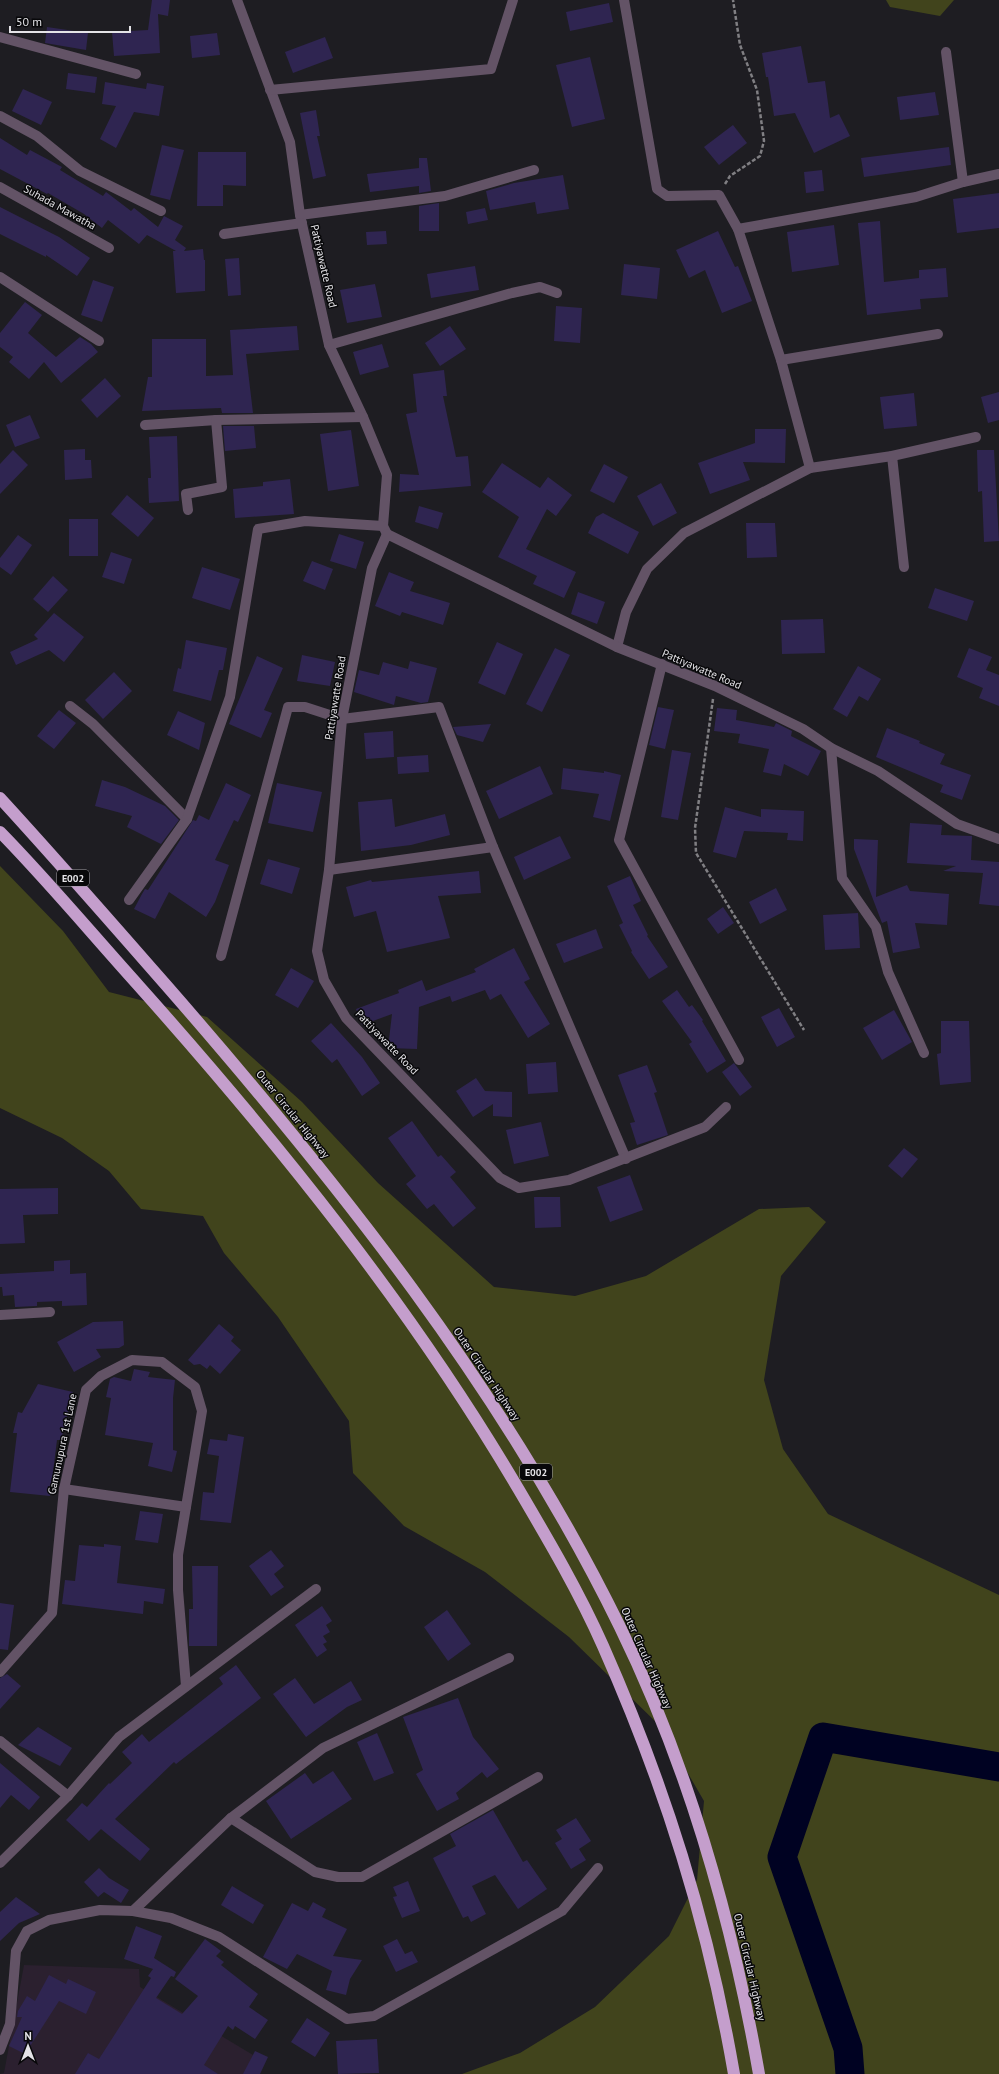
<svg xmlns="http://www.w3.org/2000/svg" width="999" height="2074" viewBox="0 0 999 2074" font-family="'PT Sans',sans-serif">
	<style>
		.industrial { fill: #2b202f }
		.green { fill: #41441c }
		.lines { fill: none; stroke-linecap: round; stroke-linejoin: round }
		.river { stroke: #000222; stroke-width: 29 }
		.building { fill: #2f2551 }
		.path { stroke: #807f83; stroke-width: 2.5; stroke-dasharray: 4 2; stroke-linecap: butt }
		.street { stroke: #635366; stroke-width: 10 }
		.highway { stroke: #c49ecc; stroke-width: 12 }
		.labels { text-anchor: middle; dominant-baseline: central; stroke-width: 3; stroke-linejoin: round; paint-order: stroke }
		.shield { fill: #08080a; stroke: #a2a1a5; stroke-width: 1 }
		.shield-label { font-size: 10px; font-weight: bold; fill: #e4e3e7 }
		.street-label { font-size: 11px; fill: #e4e3e7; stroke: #08080a }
	</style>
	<rect width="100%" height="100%" fill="#1e1d22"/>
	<!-- industrial -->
	<path class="industrial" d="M24,1965L139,1969L140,1987L253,2055L246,2074H0L4,2073Z"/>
	<!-- green -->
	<g class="green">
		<path d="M886,0H954L940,16L890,7Z"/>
		<path d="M0,866L63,931L109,992L207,1017L302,1102L378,1183L494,1287L575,1296L646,1276L759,1209L809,1207L826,1222L781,1276L764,1380L783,1449L828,1514L999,1595V2074H462L520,2053L595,2007L669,1936L697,1880L704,1801L661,1727L569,1637L485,1572L404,1526L353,1473L349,1421L278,1317L224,1253L203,1216L141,1209L109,1171L62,1138L0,1108Z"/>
	</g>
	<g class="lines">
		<!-- river -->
		<path class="river" d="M850,2074L848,2048L782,1857L823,1737L999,1767"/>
	</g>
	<!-- building -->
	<g class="building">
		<path d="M152,0H170L168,16L158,14L160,53L114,56L112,32L148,30Z"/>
		<path d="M609,3L613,22L570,31L566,12Z"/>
		<path d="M47,27L88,33L86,50L45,43Z"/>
		<path d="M217,33L220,55L192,58L190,36Z"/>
		<path d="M325,37L333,58L293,73L285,52Z"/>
		<path d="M801,46L808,83L825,81L830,118L839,114L850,136L814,153L795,113L774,116L768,77H766L762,53Z"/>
		<path d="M590,57L605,119L572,127L556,65Z"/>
		<path d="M68,73L97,77L95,93L66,89Z"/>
		<path d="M105,82L146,89L147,83L164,86L159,116L134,112L116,148L100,139L116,106L102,104Z"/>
		<path d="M23,89L52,102L41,125L12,111Z"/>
		<path d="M935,92L939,115L900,120L897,97Z"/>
		<path d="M316,110L320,136H317L326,176L313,179L300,113Z"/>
		<path d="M733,125L747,143L719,165L704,147Z"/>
		<path d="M0,138L27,155L30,150L62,167L60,170L103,196L106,192L131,211L134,208L158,227L164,216L183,226L175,240L186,248L184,251L203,249L204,260H205V291L176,293L173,251H176L147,235L139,244L108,220L102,228L84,214L48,193L47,194L0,169Z"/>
		<path d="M162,145L184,150L170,200L150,195Z"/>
		<path d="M949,147L951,165L864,177L861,158Z"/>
		<path d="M198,152H246V186L223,185V206H197Z"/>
		<path d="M419,158H427L431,191L419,193V186L370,192L367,174L419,168Z"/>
		<path d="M822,170L824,191L806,193L804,172Z"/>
		<path d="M563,175L569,209L537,214L535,202L490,210L486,191L514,183Z"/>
		<path d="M999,193V228L957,233L953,199Z"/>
		<path d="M439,203V231H419V206Z"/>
		<path d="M0,207L59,237L90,258L77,276L46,255V257L0,234Z"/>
		<path d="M485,208L488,220L468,224L466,212Z"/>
		<path d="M880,221L884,282L919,278V270L946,268L948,297L920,299L921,309L867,315L858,223Z"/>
		<path d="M834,225L839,265L792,272L787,232Z"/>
		<path d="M386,231L387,244L367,245L366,232Z"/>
		<path d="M718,231L735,267L738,266L752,301L722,313L705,270L689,278L676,250Z"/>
		<path d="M239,258L241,295L228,296L225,259Z"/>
		<path d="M624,264L660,268L657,299L621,295Z"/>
		<path d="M475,266L479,290L431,298L427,274Z"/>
		<path d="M93,280L114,287L102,322L81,315Z"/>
		<path d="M375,284L382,317L347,323L340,290Z"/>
		<path d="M25,302L42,315L28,333L56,357L80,337L91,344L98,352L61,383L44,362L29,379L9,362L13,357L0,347V333Z"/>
		<path d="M556,306L582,308L580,343L554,341Z"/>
		<path d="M297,326L299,350L246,354L253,413H222L221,408L142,411L148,377H152V339H206V376L233,375L230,330Z"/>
		<path d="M450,326L466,349L440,366L425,343Z"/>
		<path d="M382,344L389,367L360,375L353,352Z"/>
		<path d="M444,370L447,396H443L456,457L468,456L471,486L399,492L400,474L419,475L406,414L417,412L413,374Z"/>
		<path d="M105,378L121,396L97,418L81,400Z"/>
		<path d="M999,392V420L988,423L981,397Z"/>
		<path d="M914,393L917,426L884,429L880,397Z"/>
		<path d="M30,415L40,438L15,447L6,425Z"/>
		<path d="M223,426H254L256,448L225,451Z"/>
		<path d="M755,429H786L785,463L743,462L750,480L710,494L698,463L755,443Z"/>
		<path d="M351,430L359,486L328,491L320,434Z"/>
		<path d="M177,436L179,501L149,503L148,478H151L149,437Z"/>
		<path d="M85,449V460H91L92,478L65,480L64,450Z"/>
		<path d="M13,450L28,465L0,494V464Z"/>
		<path d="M977,450H994L999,541L984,542L982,491L978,492Z"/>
		<path d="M502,463L540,488L548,477L572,495L556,516L547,509L526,549L576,572L564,598L533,584L537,576L498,557L519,517L482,492Z"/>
		<path d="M604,464L628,477L614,503L590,491Z"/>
		<path d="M290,479L294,514L235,518L233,489L263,486V482Z"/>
		<path d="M661,483L677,513L653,526L637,496Z"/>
		<path d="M127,495L154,518L138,537L111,514Z"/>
		<path d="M419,506L443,513L438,529L415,522Z"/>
		<path d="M603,513L639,532L628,554L588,533L596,517Z"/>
		<rect x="69" y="519" width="29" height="37"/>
		<path d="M746,523H775L777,557L747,558Z"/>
		<path d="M339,534L364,542L356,569L330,561Z"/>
		<path d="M18,535L32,545L11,575L0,567V558Z"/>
		<path d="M111,552L132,559L124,584L102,577Z"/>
		<path d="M312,561L333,569L325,590L303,581Z"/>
		<path d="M202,567L240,579L230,610L192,598Z"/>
		<path d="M389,572L414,582L410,591L450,603L443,625L402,612L400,616L375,606Z"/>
		<path d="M53,576L68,590L48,612L33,599Z"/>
		<path d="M935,588L974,601L967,621L928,608Z"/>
		<path d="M578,592L605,602L597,624L571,614Z"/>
		<path d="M54,613L84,637L64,662L49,650L16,665L10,652L38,639L34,635Z"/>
		<path d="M823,619L825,653L782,654L781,620Z"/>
		<path d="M186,640L227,648L223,670H219L211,701L173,691L178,668L181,669Z"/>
		<path d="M497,642L523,654L505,695L478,683Z"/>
		<path d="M555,648L570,655L542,712L526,704Z"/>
		<path d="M969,648L992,657L986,670L999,675V706L979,698L983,688L957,677Z"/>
		<path d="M302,655L335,662L330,686L297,681Z"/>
		<path d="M257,656L283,668L264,710L272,713L261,738L229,724Z"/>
		<path d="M410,661L437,668L428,702L421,703L396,696L394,705L354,692L359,670L379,675L383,662L408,669Z"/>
		<path d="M858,666L881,679L868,701L859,696L847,717L833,709Z"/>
		<path d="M114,672L132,691L103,719L85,700Z"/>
		<path d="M658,707L674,710L665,749L649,745Z"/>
		<path d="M717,708L737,710L736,720L774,727L776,723L792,731L791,736L821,751L808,776L784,764L781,776L763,772L769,749L738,743L740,734L714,731Z"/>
		<path d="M59,710L76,723L54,749L37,736Z"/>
		<path d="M178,711L205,723L199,750L167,735Z"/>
		<path d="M491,724L483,742L457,735L453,727Z"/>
		<path d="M887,728L920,741L919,743L945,754L940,764L971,775L962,800L940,792L943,785L876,757Z"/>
		<path d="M393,731L394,757L366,759L364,733Z"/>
		<path d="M672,750L691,753L678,820L661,817Z"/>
		<path d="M428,755L429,772L398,774L397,757Z"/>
		<path d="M540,766L553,794L499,819L486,791Z"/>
		<path d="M563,768L604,773V771L621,775L610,821L593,817L599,794L561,789Z"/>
		<path d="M102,780L125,787L165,806L179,820L161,844L127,827L132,816L95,806Z"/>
		<path d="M226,783L251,795L238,822L234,820L215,860L229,865L215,902L206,917L169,892L155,919L134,909L142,894L145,889L148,890L193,820L196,821L199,815L209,820Z"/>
		<path d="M277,783L322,792L313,832L268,823Z"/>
		<path d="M392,799L395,827L445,814L450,835L411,845L361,851L358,802Z"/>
		<path d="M725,807L761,817V809L804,811L803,841L787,840L788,833L744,831L736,858L713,852Z"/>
		<path d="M910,823L942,825L941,835L972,836L971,860L999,862V906L979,904L983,873L943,871L956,866L907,863Z"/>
		<path d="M560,836L571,858L524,880L514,857Z"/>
		<path d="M854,839L878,840L876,897L907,885L910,891L949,894L947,925L915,923L920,948L893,953L887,921L882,923L854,849Z"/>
		<path d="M268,859L300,868L292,894L260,884Z"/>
		<path d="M479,871L481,893L438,896L450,938L387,952L376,911L354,917L346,887L371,880L372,882Z"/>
		<path d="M630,876L641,901L633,905L648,935L647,936L668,967L649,979L631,952L632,951L619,925L623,923L607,886Z"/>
		<path d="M776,888L787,910L760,924L749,902Z"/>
		<path d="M723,907L734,923L718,934L707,919Z"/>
		<path d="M858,913L860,948L825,950L823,915Z"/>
		<path d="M596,929L603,948L564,963L556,944Z"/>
		<path d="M514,948L530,979L524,982L550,1024L528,1038L501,994L490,1000L485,990L452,1002L450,996L419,1007L417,1049L388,1048L392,1014L362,1025L356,1009L399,993L398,990L422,980L426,991L476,972L474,969Z"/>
		<path d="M291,968L314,981L298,1008L275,995Z"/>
		<path d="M677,990L689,1007L692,1005L703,1020L702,1021L726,1061L707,1073L689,1044L692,1042L662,1001Z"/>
		<path d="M779,1008L795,1037L777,1047L761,1017Z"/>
		<path d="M894,1010L912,1042L882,1060L863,1028Z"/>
		<path d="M941,1021H969L971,1082L940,1085L937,1054L941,1053Z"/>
		<path d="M331,1023L362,1057L380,1083L362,1096L337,1059L332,1063L311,1041Z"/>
		<path d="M556,1062L558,1092L528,1094L526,1064Z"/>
		<path d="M734,1063L752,1087L740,1096L722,1072Z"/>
		<path d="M647,1065L657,1092L654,1093L668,1135L637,1145L630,1123L635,1122L618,1075Z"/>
		<path d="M476,1078L485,1091L512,1092V1117L493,1116V1104L473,1117L456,1091Z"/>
		<path d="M412,1121L438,1157L441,1155L456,1172L450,1177L476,1208L453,1227L434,1204L427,1209L406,1184L416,1176L388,1138Z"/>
		<path d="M541,1122L549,1156L514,1164L506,1130Z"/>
		<path d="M904,1148L918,1159L902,1178L888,1166Z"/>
		<path d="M630,1175L643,1210L610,1222L597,1187Z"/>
		<path d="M58,1188V1214L23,1215L25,1243L0,1244V1189Z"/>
		<path d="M534,1197H560L561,1227L535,1228Z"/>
		<path d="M70,1260V1274L86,1273L87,1305L62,1306V1301L37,1302V1306L15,1307L14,1295L3,1296L2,1287H0V1274L54,1271V1261Z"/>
		<path d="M123,1321L124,1345L119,1348L96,1349L101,1357L74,1372L57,1342L93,1322Z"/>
		<path d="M219,1324L234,1337L231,1341L241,1350L220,1374L210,1365L207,1369L200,1364L194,1365L188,1360Z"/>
		<path d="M134,1369L150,1372L148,1377L175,1380L173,1398V1450L177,1451L172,1472L148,1466L153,1443L105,1435L111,1398L106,1397L110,1379L114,1377L131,1381Z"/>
		<path d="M38,1384L73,1392L61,1440H57L50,1496L10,1492L17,1433H13L18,1412L22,1413Z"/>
		<path d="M228,1434L244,1437L231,1523L200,1520L203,1492L214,1493L219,1456L207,1454L210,1439L227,1441Z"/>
		<path d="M140,1511L163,1514L158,1543L135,1540Z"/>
		<path d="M104,1544L121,1546L117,1583L165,1589L163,1604L144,1601L143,1614L62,1604L65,1580L75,1581L79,1545L104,1547Z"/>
		<path d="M271,1550L284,1566L274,1574L284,1587L271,1596L249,1566Z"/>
		<path d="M192,1566H218L217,1646H189V1609H193Z"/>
		<path d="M0,1603L14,1605L8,1650L0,1649Z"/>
		<path d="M322,1606L332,1621L326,1625L330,1632L323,1636L327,1642L323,1644L327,1650L317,1657L295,1625Z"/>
		<path d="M447,1610L471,1644L448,1661L424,1627Z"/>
		<path d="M236,1665L261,1698L176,1764L174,1762L115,1819L150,1849L140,1861L101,1829L89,1841L66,1820L82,1803L87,1807L109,1783L110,1784L132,1763L122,1752L142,1734L149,1742L223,1684L219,1678Z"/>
		<path d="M7,1674L21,1686L0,1709V1678Z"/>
		<path d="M295,1678L314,1704L351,1681L362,1700L347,1707L306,1737L273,1694Z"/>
		<path d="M458,1698L473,1737L499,1769L487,1778L482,1772L456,1793L459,1799L437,1811L416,1774L423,1770L403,1717Z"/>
		<path d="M38,1727L72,1748L60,1766L18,1745Z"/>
		<path d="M377,1733L394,1773L374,1781L357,1742Z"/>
		<path d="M0,1763L40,1797L29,1810L11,1795L0,1808Z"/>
		<path d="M333,1771L352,1799L291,1839L266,1801L305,1773L313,1784Z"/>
		<path d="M493,1810L523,1862L527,1860L547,1889L518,1909L495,1875L472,1886L486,1914L471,1922L468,1916L463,1918L433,1858L456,1846L450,1834Z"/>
		<path d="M576,1818L591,1841L579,1849L586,1860L571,1869L555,1843L562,1839L556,1830Z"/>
		<path d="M99,1868L109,1878L129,1890L121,1903L104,1892L98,1897L84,1882Z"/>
		<path d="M408,1881L420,1911L402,1918L393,1897L397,1896L393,1887Z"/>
		<path d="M232,1886L264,1905L253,1924L221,1905Z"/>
		<path d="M16,1897L40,1914L19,1923L0,1941V1912Z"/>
		<path d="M313,1902L326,1909L322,1917L347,1929L333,1956L362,1960L350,1979L346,1995L326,1990L332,1971L297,1954L287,1969L263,1957L292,1903L308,1911Z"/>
		<path d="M136,1926L162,1936L154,1958L176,1972L174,1977L171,1976L156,1998L182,2014L198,1996L175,1979L205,1939L221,1951L216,1956L224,1962L221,1965L258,1994L249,2007L268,2020L255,2039L235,2026L233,2030L228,2026L204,2065L218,2074H75L88,2053L99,2059L151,1978L148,1976L153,1969L124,1959Z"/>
		<path d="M397,1939L405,1954L412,1951L418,1962L396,1972L383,1946Z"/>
		<path d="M49,1975L66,1984L68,1979L96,1992L86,2014L59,2001L25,2054L9,2046L22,2017H17L18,2011L27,1996L35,2001Z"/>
		<path d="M307,2018L330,2033L315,2057L291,2042Z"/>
		<path d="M377,2039L379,2073L338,2074L336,2041Z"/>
		<path d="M255,2051L268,2057L260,2074H243Z"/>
	</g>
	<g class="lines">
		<!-- path -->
		<g class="path">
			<path d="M725,184L730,176L760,156L764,141L757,90L740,45L733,0"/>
			<path d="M713,699L695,828L696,853L804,1030"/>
		</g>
		<!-- street -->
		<g class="street">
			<path d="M237,0L290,142L300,215L329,345L363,417L387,475L383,526L387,534"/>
			<path d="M0,37L136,74"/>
			<path d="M946,52L963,182"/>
			<path d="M270,90L491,69L513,0"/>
			<path d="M0,116L37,136L80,171L161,211"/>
			<path d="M0,187L109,248"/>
			<path d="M300,215L445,196L534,170"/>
			<path d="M738,229L916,197L963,182L999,174"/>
			<path d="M224,234L302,223"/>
			<path d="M0,277L99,341"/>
			<path d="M329,345L512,293L540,287L557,293"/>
			<path d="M781,360L938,334"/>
			<path d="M145,425L216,420L363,417"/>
			<path d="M892,456L904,567"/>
			<path d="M810,468L892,456L976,437"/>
			<path d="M188,510L186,494L222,487L216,420"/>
			<path d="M617,647L626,612L647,569L684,533L810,468L781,360L738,229L719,195L667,196L657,189L624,0"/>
			<path d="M662,664L619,840L739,1060"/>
			<path d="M70,706L93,724L187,819"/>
			<path d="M831,748L842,878L876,927L888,972L924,1053"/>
			<path d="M329,870L493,847"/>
			<path d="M129,900L187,819L230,697L258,529L305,521L383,526"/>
			<path d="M221,956L288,707H305L342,719L439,707L493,847L626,1159"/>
			<path d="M726,1107L705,1127L569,1180L519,1188L500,1178L346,1018L324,980L317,951L329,870L342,719L372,568L387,534L617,647L715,686L803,729L831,748L878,771L957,824L999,839"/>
			<path d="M0,1315L50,1312"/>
			<path d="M64,1489L186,1507"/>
			<path d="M0,1672L52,1613L64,1489L86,1390L101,1376L132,1360L162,1362L195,1387L202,1411L178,1555V1590L186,1686"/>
			<path d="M0,1741L68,1796"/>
			<path d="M231,1818L315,1872L338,1877H362L538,1777"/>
			<path d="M0,1863L68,1796L119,1737L316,1589"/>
			<path d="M133,1911L231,1818L323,1748L509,1658"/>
			<path d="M0,2050L10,2024L16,1951L27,1931L49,1920L100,1910L133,1911L171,1918L219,1937L347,2019L374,2016L562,1911L598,1868"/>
		</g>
		<!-- highway -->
		<g class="highway">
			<path d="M0,798C56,859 111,922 166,985C338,1182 504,1390 620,1627C689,1768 732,1920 759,2074"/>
			<path d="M0,832C48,881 92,934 138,985C278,1142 412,1308 519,1490C549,1541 579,1592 603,1646C665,1786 708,1923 734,2074"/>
		</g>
	</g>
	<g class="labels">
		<!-- shield labels -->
		<g class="shield">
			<rect x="57" y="870" width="32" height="16" rx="3"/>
			<rect x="520" y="1464" width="32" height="16" rx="3"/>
		</g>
		<g class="shield-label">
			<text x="73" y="878">E002</text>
			<text x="536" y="1472">E002</text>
		</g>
		<!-- street labels -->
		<g class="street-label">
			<text transform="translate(60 207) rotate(29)">Suhada Mawatha</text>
			<text transform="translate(324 266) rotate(77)">Pattiyawatte Road</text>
			<text transform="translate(702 669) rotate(23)">Pattiyawatte Road</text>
			<text transform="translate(335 698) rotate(-81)">Pattiyawatte Road</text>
			<text transform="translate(387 1042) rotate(46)">Pattiyawatte Road</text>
			<text transform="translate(293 1114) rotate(51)">Outer Circular Highway</text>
			<text transform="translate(487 1374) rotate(56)">Outer Circular Highway</text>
			<text transform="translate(62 1444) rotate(-78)">Gamunupura 1st Lane</text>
			<text transform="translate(647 1658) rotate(66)">Outer Circular Highway</text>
			<text transform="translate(750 1967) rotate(77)">Outer Circular Highway</text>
		</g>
	</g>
	<!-- north arrow -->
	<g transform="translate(28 2046)" stroke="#08080a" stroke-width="3" paint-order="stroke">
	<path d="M0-3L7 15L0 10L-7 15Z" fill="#e4e3e7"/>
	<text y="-6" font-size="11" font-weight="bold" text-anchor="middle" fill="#e4e3e7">N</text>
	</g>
	<!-- scale -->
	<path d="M10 26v6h120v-6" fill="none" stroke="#e4e3e7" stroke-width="2"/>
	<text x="16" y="26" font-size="12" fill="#e4e3e7" stroke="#08080a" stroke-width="3" paint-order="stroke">50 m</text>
</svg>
